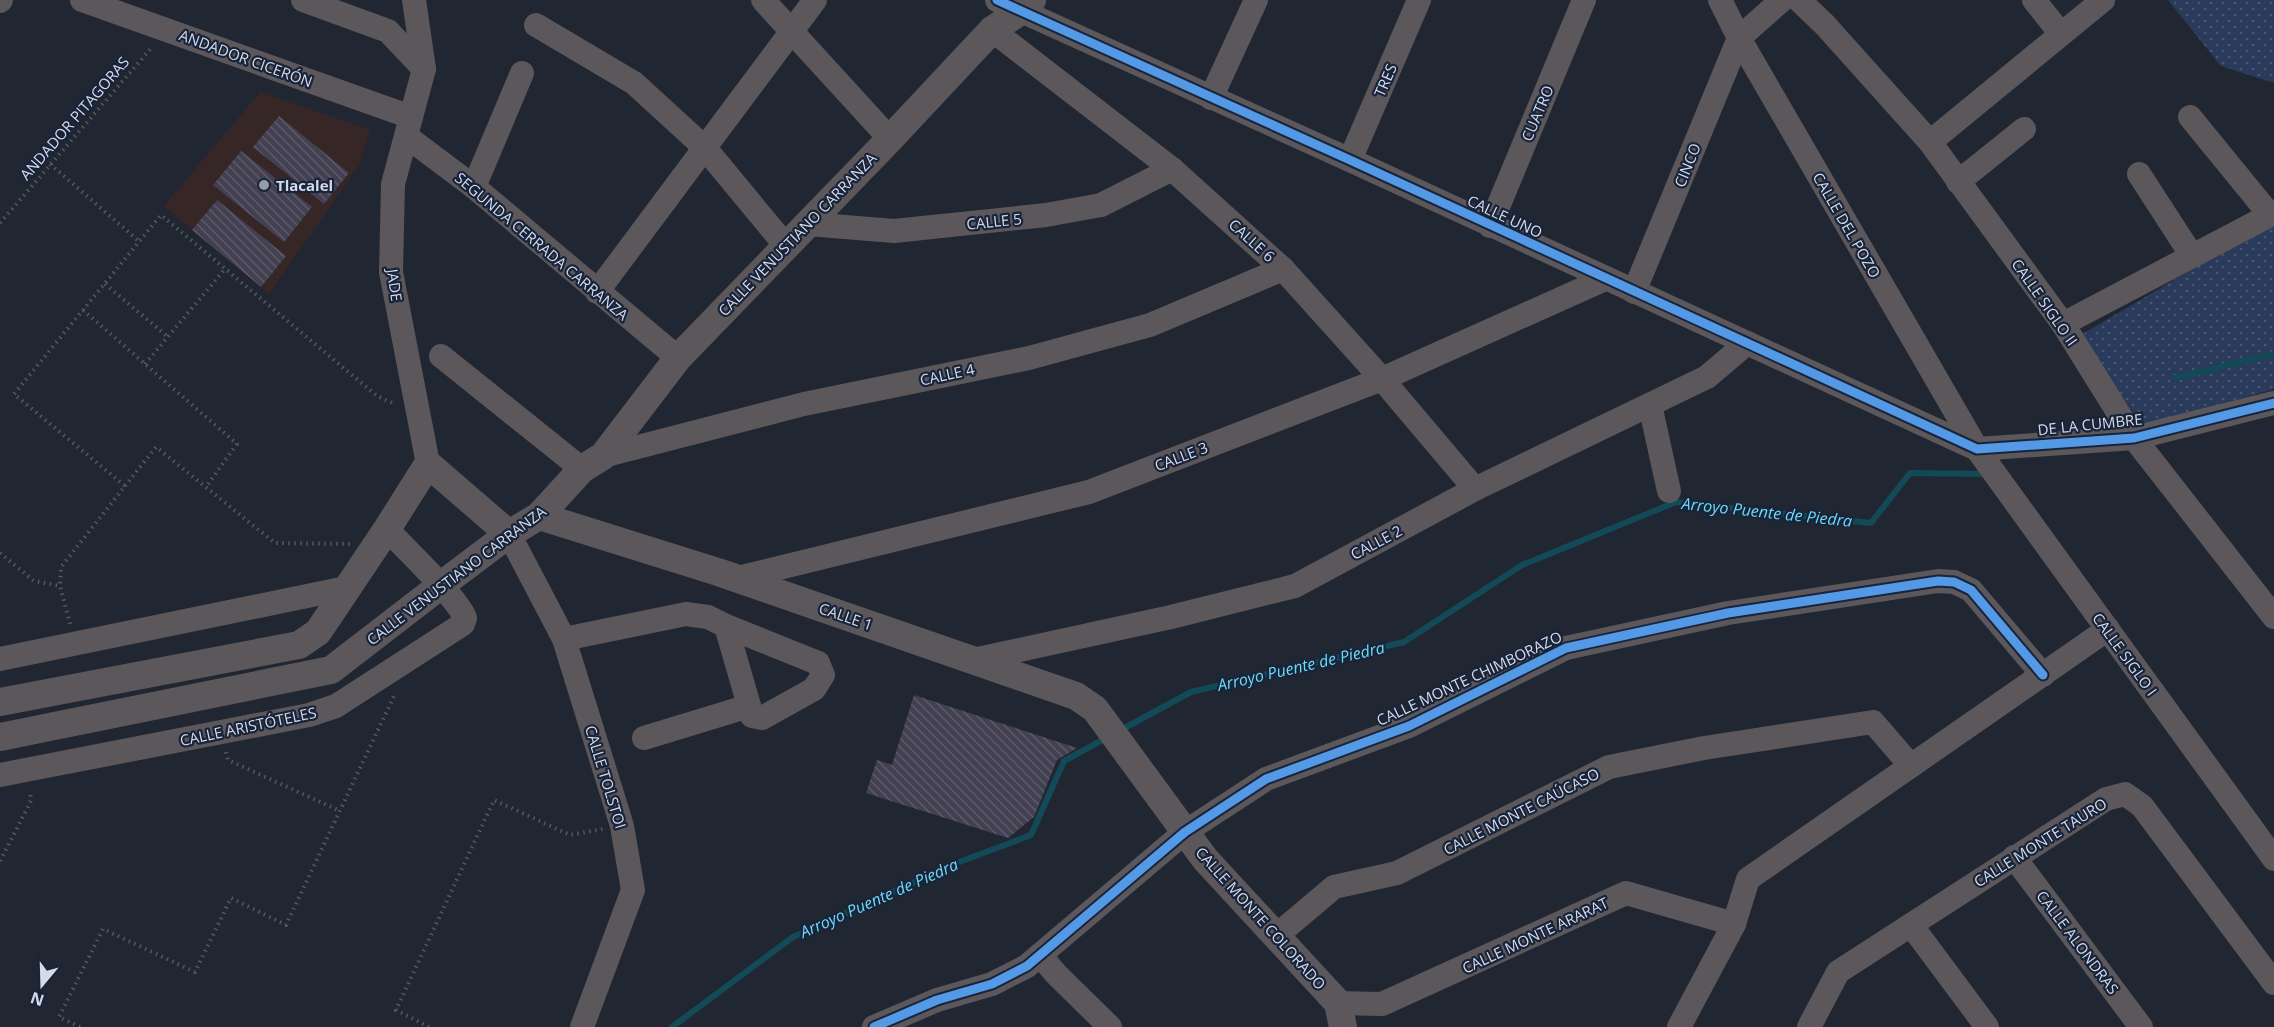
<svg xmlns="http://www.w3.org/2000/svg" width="2274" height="1027" viewBox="0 0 2274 1027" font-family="'Open Sans',sans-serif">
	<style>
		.education { fill: #362626 }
		.grass { fill: url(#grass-dots) }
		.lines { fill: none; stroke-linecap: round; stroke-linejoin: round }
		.stream { stroke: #124a57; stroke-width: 6 }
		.building { fill: url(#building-back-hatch) }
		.path { stroke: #58575c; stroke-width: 4; stroke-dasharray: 1.5 4.5; stroke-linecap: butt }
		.minor { stroke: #5c575a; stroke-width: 24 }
		.tertiary { stroke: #5c575a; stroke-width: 28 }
		.cycleway-casing { stroke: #19243a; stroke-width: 13 }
		.cycleway { stroke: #5399e6; stroke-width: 9 }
		.poi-dot { fill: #959daa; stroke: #19243a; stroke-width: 2 }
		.labels { text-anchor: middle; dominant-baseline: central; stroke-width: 4.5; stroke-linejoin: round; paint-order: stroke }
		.street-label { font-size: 15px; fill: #d4dceb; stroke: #19243a }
		.poi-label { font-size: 15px; font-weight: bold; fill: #d4dceb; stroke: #19243a; text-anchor: start }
		.water-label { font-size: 16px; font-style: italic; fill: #6ddaf7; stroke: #19243a }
	</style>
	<defs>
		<pattern id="grass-dots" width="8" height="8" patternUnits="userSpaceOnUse" patternTransform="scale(1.5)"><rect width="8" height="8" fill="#293a5b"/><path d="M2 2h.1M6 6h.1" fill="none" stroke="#475673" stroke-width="1.8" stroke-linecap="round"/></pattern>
		<pattern id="building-back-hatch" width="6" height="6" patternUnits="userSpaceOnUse" patternTransform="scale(1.5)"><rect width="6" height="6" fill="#424051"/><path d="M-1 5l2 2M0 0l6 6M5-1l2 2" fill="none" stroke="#5c5b6a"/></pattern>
	</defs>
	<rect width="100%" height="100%" fill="#212732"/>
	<!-- education -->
	<path class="education" d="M260,92L370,130L360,164L269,294L164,206Z"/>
	<!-- grass -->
	<g class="grass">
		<path d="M2168,0H2274V83L2221,66Z"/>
		<path d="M2274,221V389L2143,427L2081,335Z"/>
	</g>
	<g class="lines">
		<!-- stream -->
		<g class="stream">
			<path d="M2175,378L2274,354"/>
			<path d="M1119,731L1191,692L1404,642L1522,565L1676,502L1871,523L1910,473L1986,474"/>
			<path d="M672,1027L793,937L957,863L1031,835L1064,761L1108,737"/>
		</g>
	</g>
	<!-- building -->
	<g class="building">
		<path d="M279,116L349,173L324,204L253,147Z"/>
		<path d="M241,151L312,207L284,242L213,185Z"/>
		<path d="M217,200L286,256L261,287L192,230Z"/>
		<path d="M914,695L1077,748L1057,760L1034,817L1008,838L866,793L877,760L892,765Z"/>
	</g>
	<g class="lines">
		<!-- path -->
		<g class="path">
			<path d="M50,164L140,242"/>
			<path d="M0,223L153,46"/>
			<path d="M105,284L168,337"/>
			<path d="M83,310L237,444L206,487"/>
			<path d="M145,364L225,269"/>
			<path d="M125,486L156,447L275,543L350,544"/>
			<path d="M0,553L34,581L60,586"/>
			<path d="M70,624L60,586L61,567L125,486L14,394L161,215L377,396L395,404"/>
			<path d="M226,752L228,760L340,811"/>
			<path d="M0,861L31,801L30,791"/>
			<path d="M80,1027L59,1017L103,929L195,972L231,898L286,925L394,696L392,693"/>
			<path d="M429,1027L396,1010L494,800L570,835L603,829"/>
		</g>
		<!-- minor -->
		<g class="minor">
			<path d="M82,0L411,117"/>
			<path d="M303,0L388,31L424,69"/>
			<path d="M414,0L424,69L393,184L391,272L428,464"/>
			<path d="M763,0L890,139"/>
			<path d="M997,0L1350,160L1977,449L2134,438L2274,403"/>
			<path d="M1720,0L1739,38L1977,449L2274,859"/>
			<path d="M1799,0L1825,25L1930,142L2063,324L2134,438L2274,617"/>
			<path d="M2034,0L2061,34"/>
			<path d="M0,1L1,0"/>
			<path d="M536,25L634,83L705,148L786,246"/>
			<path d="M992,30L1172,169L1283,269L1382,379L1475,489"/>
			<path d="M1211,98L1256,0"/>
			<path d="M2190,117L2270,215"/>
			<path d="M406,136L474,187L678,358"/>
			<path d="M1930,142L2103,0"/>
			<path d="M1350,160L1419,0"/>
			<path d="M2139,174L2192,256"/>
			<path d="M1958,182L2024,129"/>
			<path d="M474,187L522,73"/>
			<path d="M808,224L894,231L1046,215L1101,205L1172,169"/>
			<path d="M1490,226L1584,0"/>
			<path d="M597,292L815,0"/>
			<path d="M1634,292L1739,38L1782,0"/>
			<path d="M2063,324L2274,213"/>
			<path d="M441,356L582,469"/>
			<path d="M1650,405L1669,491"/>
			<path d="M603,456L804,404L1029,358L1150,325L1283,269"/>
			<path d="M509,534L564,639L622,826L633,890L582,1027"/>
			<path d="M738,578L1089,492L1382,379L1605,279"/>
			<path d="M564,639L686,614L708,617L726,626L752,716L762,718L814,689L823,675L818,663L726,626"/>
			<path d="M0,659L346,588"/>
			<path d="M973,660L1171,617L1295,586L1475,489L1707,377L1747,343"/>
			<path d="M644,738L749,706"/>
			<path d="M0,775L309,715L336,706L463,624L465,618C457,597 405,549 387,529"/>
			<path d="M2014,857L2141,1027"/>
			<path d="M1911,925L1987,1027"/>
			<path d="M1276,936L1334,887L1397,873L1609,767L1704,748L1873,722L1911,766"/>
			<path d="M1040,955L1056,974L1110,1027"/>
			<path d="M1338,1003L1382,1004L1626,893L1734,924"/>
			<path d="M874,1027L937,1000L992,984L1027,966L1185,832L1266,779L1409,726L1566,648L1728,613L1938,581L1954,582L1971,590L2043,675"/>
			<path d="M1679,1027L1734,924L1748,879L2108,629"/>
			<path d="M1809,1027L1838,972L2106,799L2125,794L2142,806L2274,983"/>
		</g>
		<!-- tertiary -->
		<g class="tertiary">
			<path d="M539,516L718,572L1076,696L1095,709L1205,859L1338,1003L1343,1027"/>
			<path d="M0,702L299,645L318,632L387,529L428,464L509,534"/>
			<path d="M0,737L331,670L440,586L509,534L539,516L582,469L603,456L678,358L890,139L992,30L1021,11L1032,0"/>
		</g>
		<!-- cycleway casing -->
		<g class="cycleway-casing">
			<g id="cycleway">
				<path d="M997,0L1350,160L1977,449L2134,438L2274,403"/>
				<path d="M874,1027L937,1000L992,984L1027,966L1185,832L1266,779L1409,726L1566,648L1728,613L1938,581L1954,582L1971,590L2043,675"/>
			</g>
		</g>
		<!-- cycleway -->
		<use href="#cycleway" class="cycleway"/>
	</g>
	<!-- markers -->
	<circle class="poi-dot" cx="264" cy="185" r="6"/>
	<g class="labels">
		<!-- street labels -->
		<g class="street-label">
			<text transform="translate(246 58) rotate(20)">ANDADOR CICERÓN</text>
			<text transform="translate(1385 80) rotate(-67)">TRES</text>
			<text transform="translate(1537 113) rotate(-67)">CUATRO</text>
			<text transform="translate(74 118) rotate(-49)">ANDADOR PITAGORAS</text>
			<text transform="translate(1687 165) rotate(-68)">CINCO</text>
			<text transform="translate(1505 216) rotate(25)">CALLE UNO</text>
			<text transform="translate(994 221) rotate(-6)">CALLE 5</text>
			<text transform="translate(1847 225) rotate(60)">CALLE DEL POZO</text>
			<text transform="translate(797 234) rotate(-46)">CALLE VENUSTIANO CARRANZA</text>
			<text transform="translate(1252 240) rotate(42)">CALLE 6</text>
			<text transform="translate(542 246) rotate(40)">SEGUNDA CERRADA CARRANZA</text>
			<text transform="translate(395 285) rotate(82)">JADE</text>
			<text transform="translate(2045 302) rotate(55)">CALLE SIGLO II</text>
			<text transform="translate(947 374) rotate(-12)">CALLE 4</text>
			<text transform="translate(2090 424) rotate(-6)">DE LA CUMBRE</text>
			<text transform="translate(1181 456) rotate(-21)">CALLE 3</text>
			<text transform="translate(1376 542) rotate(-28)">CALLE 2</text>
			<text transform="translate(456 575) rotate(-37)">CALLE VENUSTIANO CARRANZA</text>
			<text transform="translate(846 616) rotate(19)">CALLE 1</text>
			<text transform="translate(2125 654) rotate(54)">CALLE SIGLO I</text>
			<text transform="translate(1469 678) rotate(-25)">CALLE MONTE CHIMBORAZO</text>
			<text transform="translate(248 726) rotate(-12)">CALLE ARISTÓTELES</text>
			<text transform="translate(606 777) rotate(73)">CALLE TOLSTOI</text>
			<text transform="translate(1521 811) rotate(-27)">CALLE MONTE CAÚCASO</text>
			<text transform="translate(2040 842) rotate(-32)">CALLE MONTE TAURO</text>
			<text transform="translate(1261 918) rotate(48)">CALLE MONTE COLORADO</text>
			<text transform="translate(1535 935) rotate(-25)">CALLE MONTE ARARAT</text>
			<text transform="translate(2078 942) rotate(53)">CALLE ALONDRAS</text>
		</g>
		<!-- poi labels -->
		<g class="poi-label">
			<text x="276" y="185">Tlacalel</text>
		</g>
		<!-- water labels -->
		<g class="water-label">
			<text transform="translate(1767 512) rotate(6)">Arroyo Puente de Piedra</text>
			<text transform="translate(1301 666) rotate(-13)">Arroyo Puente de Piedra</text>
			<text transform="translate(879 898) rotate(-24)">Arroyo Puente de Piedra</text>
		</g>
	</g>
	<!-- north arrow -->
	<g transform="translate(42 985) rotate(199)" stroke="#19243a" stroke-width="4.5" paint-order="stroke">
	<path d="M0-4.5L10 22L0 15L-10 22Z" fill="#d4dceb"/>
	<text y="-9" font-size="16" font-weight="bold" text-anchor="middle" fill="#d4dceb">N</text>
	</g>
</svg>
